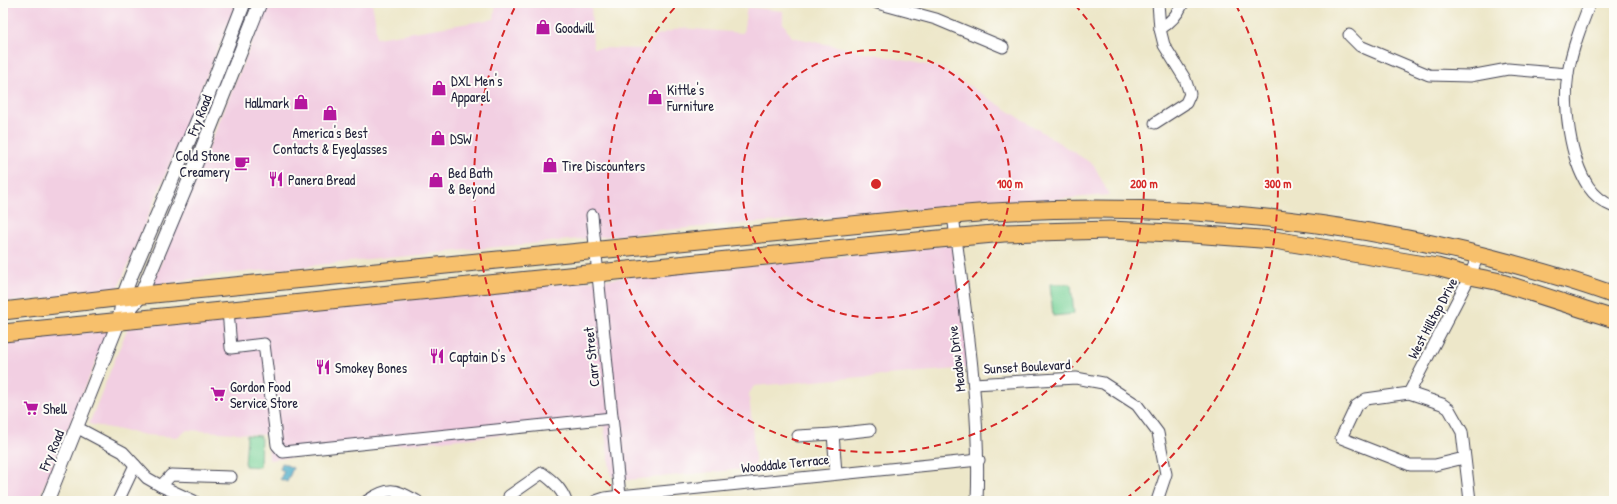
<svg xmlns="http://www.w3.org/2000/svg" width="1617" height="504" viewBox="0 0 1617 504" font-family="'Patrick Hand',sans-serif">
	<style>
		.built { fill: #f2cfe2 }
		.green { fill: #77d197; stroke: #4c7a69 }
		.water { fill: #48abc8; stroke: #356682 }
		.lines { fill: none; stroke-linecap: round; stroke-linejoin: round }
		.minor-casing { stroke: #404050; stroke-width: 13 }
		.tertiary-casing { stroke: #404050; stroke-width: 15 }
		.primary-casing { stroke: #404050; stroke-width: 19 }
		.minor { stroke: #fff; stroke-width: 11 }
		.tertiary { stroke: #fff; stroke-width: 13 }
		.primary { stroke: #f7c06c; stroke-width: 17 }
		.ring { fill: none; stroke: #d62828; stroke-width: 2; stroke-dasharray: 7 5 }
		.labels { text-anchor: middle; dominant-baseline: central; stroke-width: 4; stroke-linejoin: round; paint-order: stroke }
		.poi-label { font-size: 14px; fill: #22223b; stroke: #fdfcf7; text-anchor: start }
		.street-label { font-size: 14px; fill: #22223b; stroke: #fdfcf7 }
		.centre { fill: #d62828; stroke: #fdfcf7; stroke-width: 2 }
		.ring-label { font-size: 12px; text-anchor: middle; font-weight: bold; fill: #d62828; stroke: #fdfcf7; stroke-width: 4; stroke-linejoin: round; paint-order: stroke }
	</style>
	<rect width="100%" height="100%" fill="#fdfcf7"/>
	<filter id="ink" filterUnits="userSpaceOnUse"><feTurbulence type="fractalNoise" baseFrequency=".025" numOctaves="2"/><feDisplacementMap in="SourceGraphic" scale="8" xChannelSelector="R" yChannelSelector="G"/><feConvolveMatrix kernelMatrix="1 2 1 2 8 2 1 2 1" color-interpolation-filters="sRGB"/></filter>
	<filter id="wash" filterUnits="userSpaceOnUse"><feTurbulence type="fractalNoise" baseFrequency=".012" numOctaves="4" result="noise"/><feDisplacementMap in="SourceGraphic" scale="16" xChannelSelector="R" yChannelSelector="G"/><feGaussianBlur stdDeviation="0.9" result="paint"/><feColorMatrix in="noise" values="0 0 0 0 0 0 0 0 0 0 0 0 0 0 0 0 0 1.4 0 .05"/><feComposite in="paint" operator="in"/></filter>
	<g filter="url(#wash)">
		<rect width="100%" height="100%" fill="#ede7c9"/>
		<!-- built -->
		<g class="built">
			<path d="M3,3H237L117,291L3,302Z"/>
			<path d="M268,3H372L375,19L376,38L494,19L496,3H591L593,48L646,49L657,35L681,28L743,33L747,7L783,11V23L792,37L941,68L1094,165L1109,195L689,228L208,276L151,287Z"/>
			<path d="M952,245L970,368L754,386L749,394L756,468L627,480L611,476L604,426L406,444L269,460L268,435L187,430L178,437L146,435L89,424L128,327Z"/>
			<path d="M109,330L38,501H3V341Z"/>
		</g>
		<!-- green -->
		<g class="green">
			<path d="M1050,284H1071L1074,314L1053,316Z"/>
			<path d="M247,435L261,436L260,467L245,466Z"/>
		</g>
		<!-- water -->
		<path class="water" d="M282,463L293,468L287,482L280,479L284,471L280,469Z"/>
	</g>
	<g filter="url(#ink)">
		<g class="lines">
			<!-- minor casing -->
			<g class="minor-casing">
				<g id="minor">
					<path d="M877,3L936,19L1003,47"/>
					<path d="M1158,3L1160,29C1170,23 1178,14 1183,3"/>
					<path d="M1590,3C1581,26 1572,49 1568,73C1563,106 1570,158 1588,186C1594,195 1604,203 1614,207"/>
					<path d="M1349,35L1360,46L1429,75L1470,76L1508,69L1568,74"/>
					<path d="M1155,123L1186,103L1190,94L1185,79L1164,45L1160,29"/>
					<path d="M592,215L620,496"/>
					<path d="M953,215C965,310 981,405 977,501"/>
					<path d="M228,310L231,348L264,344L277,445L283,452L612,418"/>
					<path d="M974,384L1076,378L1103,383L1137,405L1158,433L1166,474L1157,501"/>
					<path d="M1409,393L1470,276L1478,255"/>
					<path d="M78,428L123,452L147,478L161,486L194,501"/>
					<path d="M798,436L833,434"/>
					<path d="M1464,458L1435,465H1410L1341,438L1356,406L1366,399L1409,393L1442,404L1449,409L1462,432L1470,501"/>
					<path d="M836,473L833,434L870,430"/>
					<path d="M161,486L171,475L231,477"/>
					<path d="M118,501L135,465"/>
					<path d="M367,501C390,486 394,489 417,501"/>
					<path d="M509,501V496L542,473C553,481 561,488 566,501"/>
					<path d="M596,501L605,498L620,496L979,460"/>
				</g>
			</g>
			<!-- tertiary casing -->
			<g class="tertiary-casing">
				<g id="tertiary">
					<path d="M119,321L140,297L195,166L260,3"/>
					<path d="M47,501L119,321L123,297L131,276L207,98L244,3"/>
				</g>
			</g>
			<!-- primary casing -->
			<g class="primary-casing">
				<g id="primary">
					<path d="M3,311L123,297L953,215C1134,200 1315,213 1491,258C1533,269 1574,280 1614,295"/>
					<path d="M3,333L885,244L1004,233L1110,230L1192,234L1274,240L1437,267L1470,276L1496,281L1614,319"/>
				</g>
			</g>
			<!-- minor -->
			<use href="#minor" class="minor"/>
			<!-- tertiary -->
			<use href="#tertiary" class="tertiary"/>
			<!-- primary -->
			<use href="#primary" class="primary"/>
		</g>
	</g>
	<!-- distance rings -->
	<g class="ring">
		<circle cx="876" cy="184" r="134"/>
		<path d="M1075 5A268 268 0 1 1 677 5"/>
		<path d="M629 501A402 402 0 0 1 516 5M1236 5A402 402 0 0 1 1123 501"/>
	</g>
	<!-- icons -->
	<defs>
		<g id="shop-bare" transform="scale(1.2)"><path d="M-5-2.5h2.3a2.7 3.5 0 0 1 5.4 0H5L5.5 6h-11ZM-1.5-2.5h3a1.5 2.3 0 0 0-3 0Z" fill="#b5179e" stroke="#fdfcf7" stroke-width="2.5" paint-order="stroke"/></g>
		<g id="cafe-bare" transform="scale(1.2)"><path d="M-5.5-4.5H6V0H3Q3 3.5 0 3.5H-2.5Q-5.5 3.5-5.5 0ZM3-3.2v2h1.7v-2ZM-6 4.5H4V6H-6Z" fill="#b5179e" stroke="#fdfcf7" stroke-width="2.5" paint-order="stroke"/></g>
		<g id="restaurant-bare" transform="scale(1.2)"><path d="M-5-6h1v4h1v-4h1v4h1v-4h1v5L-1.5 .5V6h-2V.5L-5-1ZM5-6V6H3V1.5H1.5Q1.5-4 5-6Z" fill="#b5179e" stroke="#fdfcf7" stroke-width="2.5" paint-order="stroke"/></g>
		<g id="supermarket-bare" transform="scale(1.2)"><path d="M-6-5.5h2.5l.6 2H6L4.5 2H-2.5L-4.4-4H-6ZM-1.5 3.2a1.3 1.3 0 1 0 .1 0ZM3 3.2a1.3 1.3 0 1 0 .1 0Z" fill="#b5179e" stroke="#fdfcf7" stroke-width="2.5" paint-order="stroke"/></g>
	</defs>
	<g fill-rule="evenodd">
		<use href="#shop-bare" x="543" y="27"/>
		<use href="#shop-bare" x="439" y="88"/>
		<use href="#shop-bare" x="655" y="97"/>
		<use href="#shop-bare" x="301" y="102"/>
		<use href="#shop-bare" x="330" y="113"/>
		<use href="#shop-bare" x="438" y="138"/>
		<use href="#cafe-bare" x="242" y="163"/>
		<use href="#shop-bare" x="550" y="165"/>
		<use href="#restaurant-bare" x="276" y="179"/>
		<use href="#shop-bare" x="436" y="180"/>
		<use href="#restaurant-bare" x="437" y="356"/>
		<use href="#restaurant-bare" x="323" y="367"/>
		<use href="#supermarket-bare" x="218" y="394"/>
		<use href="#supermarket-bare" x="31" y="408"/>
	</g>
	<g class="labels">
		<!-- poi labels -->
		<g class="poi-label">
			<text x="555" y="27">Goodwill</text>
			<text x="451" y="80">DXL Men's<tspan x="451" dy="16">Apparel</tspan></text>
			<text x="667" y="89">Kittle's<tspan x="667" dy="16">Furniture</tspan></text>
			<text x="289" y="102" text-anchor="end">Hallmark</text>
			<text x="330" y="132" text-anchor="middle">America's Best<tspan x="330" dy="16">Contacts &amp; Eyeglasses</tspan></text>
			<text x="450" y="138">DSW</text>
			<text x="230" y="155" text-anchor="end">Cold Stone<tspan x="230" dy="16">Creamery</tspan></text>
			<text x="562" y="165">Tire Discounters</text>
			<text x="448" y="172">Bed Bath<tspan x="448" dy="16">&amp; Beyond</tspan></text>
			<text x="288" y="179">Panera Bread</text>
			<text x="449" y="356">Captain D's</text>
			<text x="335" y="367">Smokey Bones</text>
			<text x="230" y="386">Gordon Food<tspan x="230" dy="16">Service Store</tspan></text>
			<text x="43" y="408">Shell</text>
		</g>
		<!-- street labels -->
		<g class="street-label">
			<text transform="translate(199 115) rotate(-68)">Fry Road</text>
			<text transform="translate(1432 318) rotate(-62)">West Hilltop Drive</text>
			<text transform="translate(591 357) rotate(-96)">Carr Street</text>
			<text transform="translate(956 359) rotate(-97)">Meadow Drive</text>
			<text transform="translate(1027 366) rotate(-3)">Sunset Boulevard</text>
			<text transform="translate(51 450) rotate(-67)">Fry Road</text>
			<text transform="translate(785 463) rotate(-6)">Wooddale Terrace</text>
		</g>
	</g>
	<circle cx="876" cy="184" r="6" class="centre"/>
	<g class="ring-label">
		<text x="1010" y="188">100 m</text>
		<text x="1144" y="188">200 m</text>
		<text x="1278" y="188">300 m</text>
	</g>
	<!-- margin -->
	<rect width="1617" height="504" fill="none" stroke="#fdfcf7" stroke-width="16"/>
</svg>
